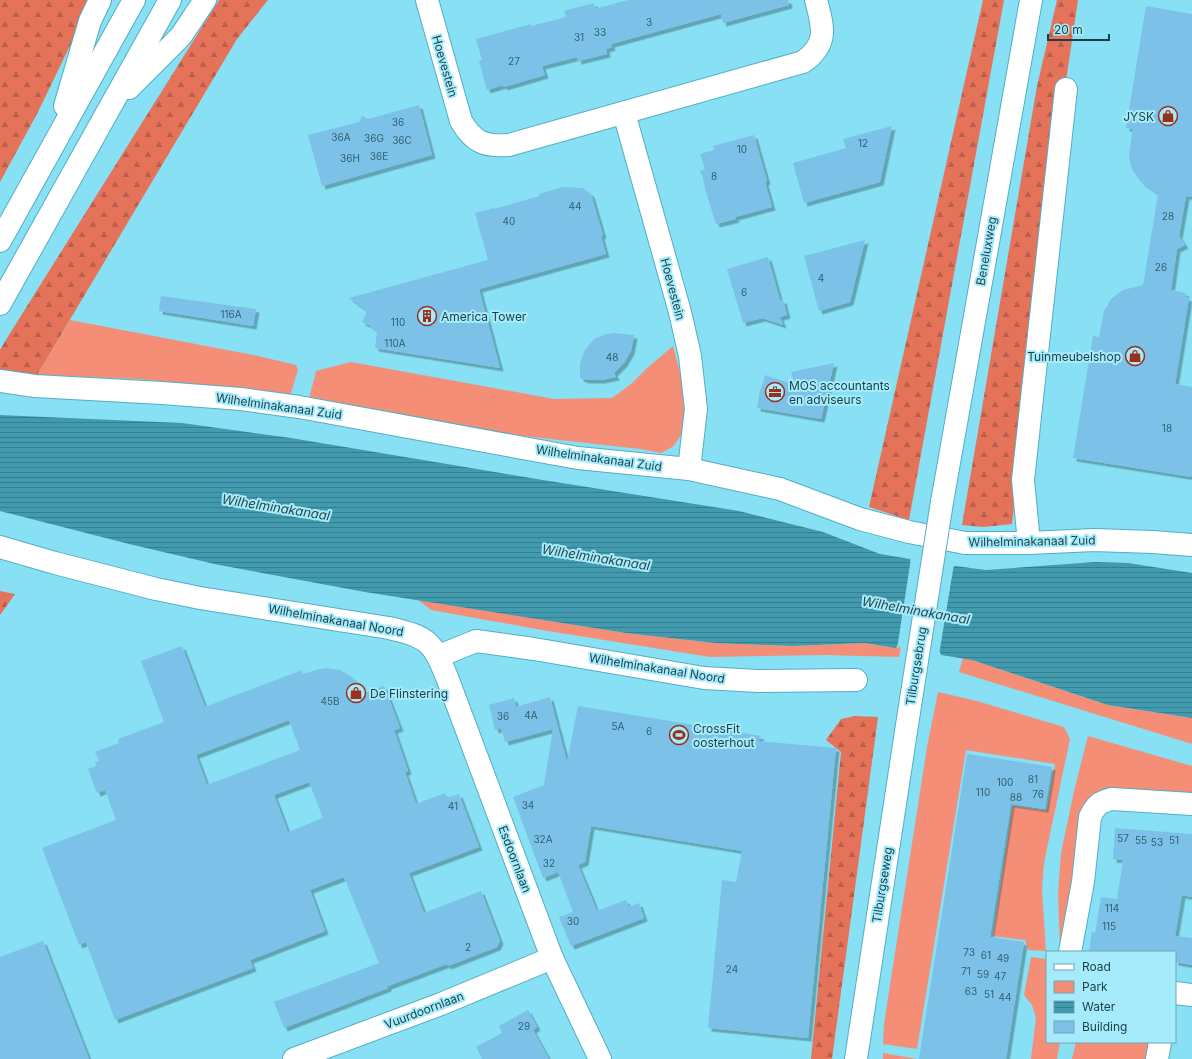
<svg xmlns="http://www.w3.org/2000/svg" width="1192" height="1059" viewBox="0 0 1192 1059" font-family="Inter,sans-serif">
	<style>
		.green { fill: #f58e76 }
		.forest { fill: url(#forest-firs) }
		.water { fill: url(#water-rules) }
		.pier { fill: #87e0f4 }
		.building { fill: #7bc1e8; fill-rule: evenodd; filter: url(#shadow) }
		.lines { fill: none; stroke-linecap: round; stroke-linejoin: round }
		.minor-casing { stroke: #54aec1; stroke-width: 24 }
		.major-casing { stroke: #54aec1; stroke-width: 24 }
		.highway-casing { stroke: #54aec1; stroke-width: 24 }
		.minor { stroke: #fff; stroke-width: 22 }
		.major { stroke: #fff; stroke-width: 22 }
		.highway { stroke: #fff; stroke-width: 22 }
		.major-bridge-casing { stroke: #54aec1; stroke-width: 24; stroke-linecap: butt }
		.major-bridge { stroke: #fff; stroke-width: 22 }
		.labels { text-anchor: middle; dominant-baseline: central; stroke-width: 4; stroke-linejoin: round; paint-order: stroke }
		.number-label { font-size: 10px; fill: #32606f }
		.street-label { font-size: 12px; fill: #193f47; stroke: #a6ebfb }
		.poi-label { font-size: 12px; fill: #193f47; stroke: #a6ebfb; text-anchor: start }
		.water-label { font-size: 13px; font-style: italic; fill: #29454b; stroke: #a6ebfb }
	</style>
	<defs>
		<pattern id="forest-firs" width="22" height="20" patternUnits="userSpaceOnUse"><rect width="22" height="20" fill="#e5735a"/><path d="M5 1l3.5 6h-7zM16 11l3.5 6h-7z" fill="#b9604c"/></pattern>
		<pattern id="water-rules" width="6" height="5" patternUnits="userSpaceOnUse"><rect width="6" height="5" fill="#419aad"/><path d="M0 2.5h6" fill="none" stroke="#367f8f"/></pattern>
		<filter id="shadow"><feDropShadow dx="3.5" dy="3.5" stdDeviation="0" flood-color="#0004"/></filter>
	</defs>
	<rect width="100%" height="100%" fill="#87e0f4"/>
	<!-- green -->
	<g class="green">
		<path d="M70,320L258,356L296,365L298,370L290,396L213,386L138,379L37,375Z"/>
		<path d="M673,346L683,384L685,428L674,446L661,453L640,449L497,433L382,410L309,399L316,371L351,362L554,399L612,398L631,384L646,369Z"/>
		<path d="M418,600L626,633L715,643L792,646L865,643L895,648L898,645L901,646L899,657L826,655L710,657L542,630L431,610Z"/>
		<path d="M963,658L972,660L1108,705L1192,718V744L959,672Z"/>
		<path d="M938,692L977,701L1064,727L1070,739L1044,863L1042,889L1046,951L1028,950L1025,940L993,936L1013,806L1047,811L1055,764L966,750L917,1049L883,1044L884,1024L927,747Z"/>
		<path d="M1088,736L1192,766V797L1103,793L1060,950L1058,893L1061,853L1074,791Z"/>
		<path d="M1031,957L1046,959L1047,1042H1060L1057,1059H1031L1036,1018L1032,1005L1024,995Z"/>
		<path d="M1076,1042H1152L1149,1059H1072Z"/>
		<path d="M883,1053L917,1059H883Z"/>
	</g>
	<!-- forest -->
	<g class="forest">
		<path d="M0,0H92L38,112L0,182Z"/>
		<path d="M219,0H268L237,39L37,375L0,372V350L7,338Z"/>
		<path d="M983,0H1004L909,520L869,507Z"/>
		<path d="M1057,0H1078L1043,234L1012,524L983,527L962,525L1037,86Z"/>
		<path d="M0,591L15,594L0,615Z"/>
		<path d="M855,716L878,717L832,1059H811L841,752L826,740L841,719Z"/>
	</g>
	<!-- water -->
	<path class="water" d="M0,415L182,423L291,438L543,480L739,511L823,532L880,554L910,559L911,562L953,567L955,566L986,570L1095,562L1128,563L1192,573V718L1108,705L972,660L941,655L940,652L898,645L895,648L865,643L792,646L715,643L626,633L365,592L219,565L129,544L0,511Z"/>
	<!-- pier -->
	<path class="pier" d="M911,558L912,560L952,565L954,564L939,655V654L898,647L897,649Z"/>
	<!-- building -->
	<g class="building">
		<path d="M628,0H788L789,5L723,23L721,14L611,44L612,47L606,49L607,54L578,61L577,57L542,66L545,75L504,87L503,85L487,90L479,61L482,60L476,39L531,24V26L566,17L564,11L594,3L595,9Z"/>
		<path d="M1146,6L1192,14V197L1186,196L1179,236L1185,245L1177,249L1171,290L1186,293L1185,297L1189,298L1175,384L1192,387V477L1073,458L1093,336L1099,337L1104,311L1111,299L1123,290L1143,285L1155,213L1158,194L1141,182L1133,171L1130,163L1129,154L1133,129L1126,128Z"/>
		<path d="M419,105L432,155L322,186L308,135L359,122L362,116L368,119Z"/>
		<path d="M892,126L880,182L804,203L793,163L846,148L843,139Z"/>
		<path d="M754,135L767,181L765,182L772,207L735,217L736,219L716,224L705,189L703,178L700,171L705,169L700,154L714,150L713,146Z"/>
		<path d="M563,187L583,188L591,194L603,235L601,236L606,254L479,289L500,368L375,348L377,332L369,325L362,322L367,311L349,298L488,260L475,213L494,208V209L540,196L539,194Z"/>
		<path d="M865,240L850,302L819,311L804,256Z"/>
		<path d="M768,257L780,300H783L787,315L780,317L783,325L762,318L743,323L727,269Z"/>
		<path d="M161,296L256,309L253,326L159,311Z"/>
		<path d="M614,333L634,335L631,351L624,363L614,373L616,377L601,380H586L580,378V363L585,350L594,339L607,334Z"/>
		<path d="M834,363L821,419L757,408L760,389H761L765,375L795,385L791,372Z"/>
		<path d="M182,646L205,707L302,670L303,674L320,669L326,668L340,670L352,677L365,693L384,686L400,728L394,730L408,771L405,772L416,804L445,793L447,798L459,794L479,847L409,873L424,913L481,891L500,941L497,947L448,966L447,964L388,986V988L284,1028L274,1002L379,963L344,877L310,890L325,931L250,960L253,968L115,1020L86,942L79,945L42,848L116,820L105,790L97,793L88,769L96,766L95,762L99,761L95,752L119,743L118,739L164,722L141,661ZM289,720L300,750L207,785L196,755ZM309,782L323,818L288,832L274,795Z"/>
		<path d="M550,697L567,762L578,706L761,736L758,741L836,748L808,1038L708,1028L722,880L736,882L742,851L591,826L585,862L578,865L597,911L626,900L629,907L639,903L644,918L571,946L559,917L573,912L558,872L543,878L513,797L544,785L553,729L505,742L501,728L495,730L489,705L514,698L516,707Z"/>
		<path d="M967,754L1052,767L1045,809L1011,804L990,937L1024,942L1006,1059H919Z"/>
		<path d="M1115,828L1192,834V897L1182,895L1175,936L1192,938V965L1175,962V952H1089L1092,932L1095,933L1101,897L1117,899L1123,860L1113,859Z"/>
		<path d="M43,941L89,1059H0V957Z"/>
		<path d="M528,1010L537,1027L533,1030L549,1059H482L476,1047L502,1033L499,1026Z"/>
	</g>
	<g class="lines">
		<!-- minor casing -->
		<g class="minor-casing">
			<g id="minor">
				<path d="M427,0L461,121C473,142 485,147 509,145L803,62C829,44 823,27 816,0"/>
				<path d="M624,113L680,312L690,356L696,409L689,469"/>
				<path d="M0,381L35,386L162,393L241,399L299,407L578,458L689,469L780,489L860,519L909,532L965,543H1029L1094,540L1153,542L1192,545"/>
				<path d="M1029,543L1023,480L1066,89"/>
				<path d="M0,547L55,563L156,589L200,598L389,628C429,637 433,642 448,680L552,958L600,1059"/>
				<path d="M439,656L476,641L534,649L704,678L758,681L856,680"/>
				<path d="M1070,952L1083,882L1090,817C1096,805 1099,802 1112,799L1192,804"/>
				<path d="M1175,993L1192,995"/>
				<path d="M294,1059L441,1004L552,958"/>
				<path d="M1157,1059L1160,1042"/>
			</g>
		</g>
		<!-- major casing -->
		<g class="major-casing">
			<g id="major">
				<path d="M942,502L1031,0"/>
				<path d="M856,1059L909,712"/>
			</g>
		</g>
		<!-- highway casing -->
		<g class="highway-casing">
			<g id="highway">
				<path d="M129,88L181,36L205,0"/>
				<path d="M65,106L90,21L100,0"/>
				<path d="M0,241L134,0"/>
				<path d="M0,304L170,0"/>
			</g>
		</g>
		<!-- minor -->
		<use href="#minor" class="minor"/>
		<!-- major -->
		<use href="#major" class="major"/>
		<!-- highway -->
		<use href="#highway" class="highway"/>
		<!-- major-bridge casing -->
		<g class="major-bridge-casing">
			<path id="major-bridge" d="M909,712L942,502"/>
		</g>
		<!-- major-bridge -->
		<use href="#major-bridge" class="major-bridge"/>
	</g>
	<!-- icons -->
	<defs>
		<g id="shop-ring" transform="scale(1)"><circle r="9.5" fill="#a6ebfb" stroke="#993019" stroke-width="1.5"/><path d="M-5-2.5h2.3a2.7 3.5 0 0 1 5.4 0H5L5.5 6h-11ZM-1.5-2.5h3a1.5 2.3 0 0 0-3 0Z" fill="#993019"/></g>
		<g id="building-ring" transform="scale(1)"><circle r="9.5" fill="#a6ebfb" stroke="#993019" stroke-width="1.5"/><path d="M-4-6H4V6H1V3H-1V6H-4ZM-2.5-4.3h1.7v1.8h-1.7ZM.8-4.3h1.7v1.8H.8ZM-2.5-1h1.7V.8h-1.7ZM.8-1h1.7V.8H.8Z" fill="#993019"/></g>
		<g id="office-ring" transform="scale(1)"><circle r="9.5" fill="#a6ebfb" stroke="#993019" stroke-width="1.5"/><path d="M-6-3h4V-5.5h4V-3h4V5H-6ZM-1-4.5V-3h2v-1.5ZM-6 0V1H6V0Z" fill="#993019"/></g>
		<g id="stadium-ring" transform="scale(1)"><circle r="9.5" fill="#a6ebfb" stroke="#993019" stroke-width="1.5"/><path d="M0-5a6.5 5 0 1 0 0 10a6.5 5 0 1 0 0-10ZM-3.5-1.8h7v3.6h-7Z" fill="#993019"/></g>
	</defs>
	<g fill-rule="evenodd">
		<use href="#shop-ring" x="1168" y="116"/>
		<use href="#building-ring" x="427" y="316"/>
		<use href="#shop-ring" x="1135" y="356"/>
		<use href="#office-ring" x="775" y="392"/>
		<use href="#shop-ring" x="356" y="693"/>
		<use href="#stadium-ring" x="679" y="735"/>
	</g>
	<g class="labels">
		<!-- number labels -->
		<g class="number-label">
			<text x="649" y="22">3</text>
			<text x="600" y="32">33</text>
			<text x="579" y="37">31</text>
			<text x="514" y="61">27</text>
			<text x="398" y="122">36</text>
			<text x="341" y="137">36A</text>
			<text x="374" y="138">36G</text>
			<text x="402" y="140">36C</text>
			<text x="863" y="143">12</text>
			<text x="742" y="149">10</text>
			<text x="379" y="156">36E</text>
			<text x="350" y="158">36H</text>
			<text x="714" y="176">8</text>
			<text x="575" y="206">44</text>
			<text x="1168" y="216">28</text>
			<text x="509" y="221">40</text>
			<text x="1161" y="267">26</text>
			<text x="821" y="278">4</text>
			<text x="744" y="292">6</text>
			<text x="231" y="314">116A</text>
			<text x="398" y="322">110</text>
			<text x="395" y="343">110A</text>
			<text x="612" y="357">48</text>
			<text x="1167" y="428">18</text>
			<text x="330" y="701">45B</text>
			<text x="531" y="715">4A</text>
			<text x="503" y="716">36</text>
			<text x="618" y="726">5A</text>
			<text x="649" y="731">6</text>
			<text x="1033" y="779">81</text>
			<text x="1005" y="782">100</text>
			<text x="983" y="792">110</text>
			<text x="1038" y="794">76</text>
			<text x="1016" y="797">88</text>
			<text x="528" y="805">34</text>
			<text x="453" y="806">41</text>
			<text x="1123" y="838">57</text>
			<text x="543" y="839">32A</text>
			<text x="1141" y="840">55</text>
			<text x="1174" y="840">51</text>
			<text x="1157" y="842">53</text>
			<text x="549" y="863">32</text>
			<text x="1112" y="908">114</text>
			<text x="573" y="921">30</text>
			<text x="1109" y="926">115</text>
			<text x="468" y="947">2</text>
			<text x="969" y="952">73</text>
			<text x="986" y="955">61</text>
			<text x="1003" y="958">49</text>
			<text x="732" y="969">24</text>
			<text x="966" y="971">71</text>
			<text x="983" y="974">59</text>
			<text x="1000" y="976">47</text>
			<text x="971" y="991">63</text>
			<text x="989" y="994">51</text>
			<text x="1005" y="997">44</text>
			<text x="524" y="1026">29</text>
		</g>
		<!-- street labels -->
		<g class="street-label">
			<text transform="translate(445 66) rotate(74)">Hoevestein</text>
			<text transform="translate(986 251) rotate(-80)">Beneluxweg</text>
			<text transform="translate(673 289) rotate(75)">Hoevestein</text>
			<text transform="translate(279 406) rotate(8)">Wilhelminakanaal Zuid</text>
			<text transform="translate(599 458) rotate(8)">Wilhelminakanaal Zuid</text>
			<text transform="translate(1032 541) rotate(-1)">Wilhelminakanaal Zuid</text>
			<text transform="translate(336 620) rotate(10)">Wilhelminakanaal Noord</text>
			<text transform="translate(916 666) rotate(-81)">Tilburgsebrug</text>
			<text transform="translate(657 668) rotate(9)">Wilhelminakanaal Noord</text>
			<text transform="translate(515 859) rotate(69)">Esdoornlaan</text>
			<text transform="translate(882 885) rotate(-81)">Tilburgseweg</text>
			<text transform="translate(424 1010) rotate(-21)">Vuurdoornlaan</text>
		</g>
		<!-- poi labels -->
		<g class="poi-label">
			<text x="1154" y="116" text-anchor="end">JYSK</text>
			<text x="441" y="316">America Tower</text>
			<text x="1121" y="356" text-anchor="end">Tuinmeubelshop</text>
			<text x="789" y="385">MOS accountants<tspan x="789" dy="14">en adviseurs</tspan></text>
			<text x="370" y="693">De Flinstering</text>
			<text x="693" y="728">CrossFit<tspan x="693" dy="14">oosterhout</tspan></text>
		</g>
		<!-- water labels -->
		<g class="water-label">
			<text transform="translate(276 507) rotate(9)">Wilhelminakanaal</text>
			<text transform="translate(596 557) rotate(9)">Wilhelminakanaal</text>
			<text transform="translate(916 610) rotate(10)">Wilhelminakanaal</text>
		</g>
	</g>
	<!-- legend -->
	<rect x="1046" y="951" width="130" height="92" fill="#a6ebfb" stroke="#6ea6b3"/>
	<rect x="1054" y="964" width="20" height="6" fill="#ffffff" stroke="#6ea6b3"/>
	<text x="1082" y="971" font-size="12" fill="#193f47">Road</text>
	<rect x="1054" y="981" width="20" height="12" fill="#f58e76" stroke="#6ea6b3"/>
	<text x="1082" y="991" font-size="12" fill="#193f47">Park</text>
	<rect x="1054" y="1001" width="20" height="12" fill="url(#water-rules)" stroke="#6ea6b3"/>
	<text x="1082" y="1011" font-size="12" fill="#193f47">Water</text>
	<rect x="1054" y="1021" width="20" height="12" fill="#7bc1e8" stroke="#6ea6b3"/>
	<text x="1082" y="1031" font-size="12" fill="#193f47">Building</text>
	<!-- scale -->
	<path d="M1048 34v6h61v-6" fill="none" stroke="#193f47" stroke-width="2"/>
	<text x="1054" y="34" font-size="12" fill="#193f47" stroke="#a6ebfb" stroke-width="3" paint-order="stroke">20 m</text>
</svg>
